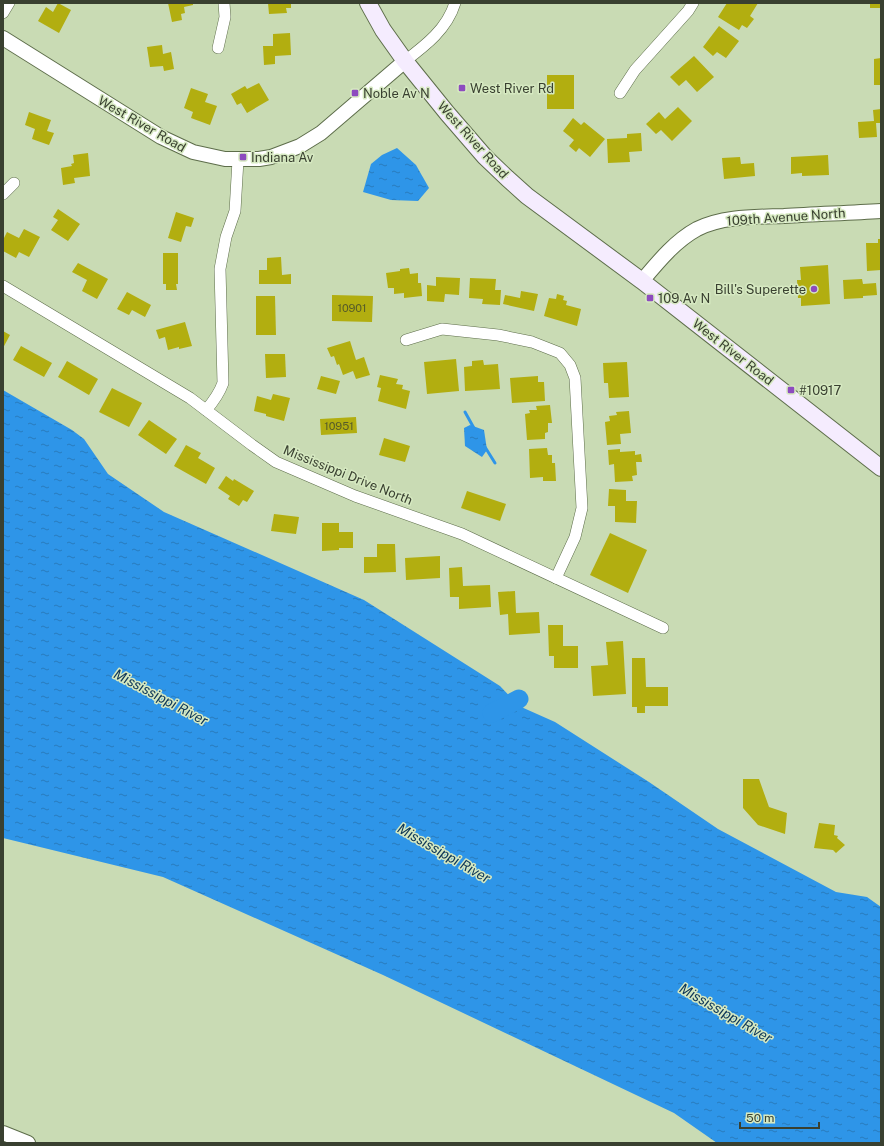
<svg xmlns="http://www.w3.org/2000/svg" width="884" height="1146" viewBox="0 0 884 1146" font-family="'Public Sans',sans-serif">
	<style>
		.water { fill: url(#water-ripples) }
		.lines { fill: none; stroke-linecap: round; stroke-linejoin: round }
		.stream { stroke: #2e95e8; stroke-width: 3 }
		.river { stroke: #2e95e8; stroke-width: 19 }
		.building { fill: #b2ae10 }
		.minor-casing { stroke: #5d6d4a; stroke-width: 12 }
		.tertiary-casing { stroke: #5d6d4a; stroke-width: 16 }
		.secondary-casing { stroke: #5d6d4a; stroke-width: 18 }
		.minor { stroke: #fff; stroke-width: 11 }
		.tertiary { stroke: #fff; stroke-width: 14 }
		.secondary { stroke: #f5ecfe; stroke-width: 16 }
		.poi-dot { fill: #8d4bbf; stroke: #d6e9c1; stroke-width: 1.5 }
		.labels { text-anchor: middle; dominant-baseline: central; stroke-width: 3; stroke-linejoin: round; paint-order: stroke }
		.number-label { font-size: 11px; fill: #575c28 }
		.poi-label { font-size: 13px; fill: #394030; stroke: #d6e9c1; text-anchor: start }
		.street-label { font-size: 13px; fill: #394030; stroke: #d6e9c1 }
		.water-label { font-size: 14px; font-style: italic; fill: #0e3657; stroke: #d6e9c1 }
	</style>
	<defs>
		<pattern id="water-ripples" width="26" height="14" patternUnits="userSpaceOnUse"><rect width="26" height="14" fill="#2e95e8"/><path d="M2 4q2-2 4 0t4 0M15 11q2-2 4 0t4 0" fill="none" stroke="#287bbc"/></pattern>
	</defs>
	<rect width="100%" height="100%" fill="#c9dbb4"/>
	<!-- water -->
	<g class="water">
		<path d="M397,148L416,165L429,188L418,201L391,200L363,192L371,164L382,155Z"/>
		<path d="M3,390L72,430L84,439L108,474L164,512L364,600L500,686L519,706L555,722L649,782L718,829L836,892L867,897L881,907V1143H717L674,1113L383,975L163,877L3,838Z"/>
		<path d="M470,425L484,430L487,450L482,457L465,446L464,428Z"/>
	</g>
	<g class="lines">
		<!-- stream -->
		<g class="stream">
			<path d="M465,412L475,430"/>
			<path d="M485,447L495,463"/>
		</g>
		<!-- river -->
		<path class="river" d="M492,713L519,699"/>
	</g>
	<!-- building -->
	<g class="building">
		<path d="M58,3L71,10L59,33L38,21L46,7L53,12Z"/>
		<path d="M168,3H193V5L184,7L185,13L181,14L182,20L172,22Z"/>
		<path d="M268,3H291V8H286L287,13L269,14Z"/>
		<path d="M727,3H758L750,16L754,19L747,28L742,25L739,30L718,17Z"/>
		<rect x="870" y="3" width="11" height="5"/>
		<path d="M719,26L739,41L726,58L717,52L713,56L703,47Z"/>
		<path d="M290,33L291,55L275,56V64L264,65L263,46H273V34Z"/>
		<path d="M162,45L163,54L171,52L174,69L164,71L163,66L150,67L147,47Z"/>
		<path d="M694,56L714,77L697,92L686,80L679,86L670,77Z"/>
		<path d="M881,58V85H874V59Z"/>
		<rect x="547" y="75" width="27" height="34"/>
		<path d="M259,83L269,100L247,113L241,103L237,105L231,94L245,86L247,89Z"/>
		<path d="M191,88L208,94L205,102L217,106L210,125L191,118L193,112L184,108Z"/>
		<path d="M678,107L692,121L672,141L661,130L656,134L646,124L659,112L665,119Z"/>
		<path d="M881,109V123H876L877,137L859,138L858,122L874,121L873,110Z"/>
		<path d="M29,112L51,120L47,131L54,133L49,145L32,139L35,129L25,125Z"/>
		<path d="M573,118L581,125L584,122L605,139L590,157L579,148L576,152L569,146L574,140L563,131Z"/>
		<path d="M641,133L642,151L629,152L630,162L608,163L607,139L627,138V134Z"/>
		<path d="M88,153L90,176L74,178L75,183L63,185L61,168L72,166L71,164L74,163L73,155Z"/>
		<path d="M828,155L829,175L802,176V173L791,174V157Z"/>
		<path d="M740,157L741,164L754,163L755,176L724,179L722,158Z"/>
		<path d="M58,209L80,224L68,241L51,230L58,220L53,217Z"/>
		<path d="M176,212L194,218L191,227L186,226L181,242L168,238Z"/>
		<path d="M24,229L40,237L29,257L19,252L16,258L3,251V240L7,232L19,238Z"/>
		<path d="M878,239H881V270L867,271L866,243H878Z"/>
		<path d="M163,253H178V284H176L177,290H166V284H163Z"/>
		<path d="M281,257L282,275L291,274V284H259V270H267V258Z"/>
		<path d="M78,263L108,279L97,299L82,291L87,280L72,272Z"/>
		<path d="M828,265L830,304L801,306V298H798L797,280H801L800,267Z"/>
		<path d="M409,268L410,274L418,273V283H421L422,296L404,298V293L394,294V288H388L386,273L400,271V269Z"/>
		<path d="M436,277L460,278L459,295L445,294L444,302L427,301V285L436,286Z"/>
		<path d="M470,278L496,279L495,290H501L500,305L482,304L483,299L469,298Z"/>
		<path d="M862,279L863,284L876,283L877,295L863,296V298L844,299L843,280Z"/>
		<path d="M521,291L538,294L534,311L503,304L505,295L520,298Z"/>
		<path d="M127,292L151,305L145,317L132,310L129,315L117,309Z"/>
		<path d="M557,294L564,296L563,300L567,301L566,305L581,309L577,326L544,316L549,298L556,299Z"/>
		<path d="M332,295L373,296L372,322L332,321Z"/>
		<path d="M256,296H275L276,335H256Z"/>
		<path d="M185,322L192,346L179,349V347L168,350L165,337L159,339L156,330Z"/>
		<path d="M3,331L10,335L3,348Z"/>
		<path d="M350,341L356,360L364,357L370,375L356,379L353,371L343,375L339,364L337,365L334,356L331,357L327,348Z"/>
		<path d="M21,346L52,363L44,377L13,360Z"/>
		<path d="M265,354H285L286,377L266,378Z"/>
		<path d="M456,359L459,391L427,394L424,362Z"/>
		<path d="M483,360L484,365L498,364L500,389L465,391L464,367L472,366V361Z"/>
		<path d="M67,361L98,379L89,395L58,377Z"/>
		<path d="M627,362L629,397L609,398L608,383H604L603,363Z"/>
		<path d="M380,375L398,379L396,384L403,385L402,389L410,391L406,409L378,401L381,388L377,387Z"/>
		<path d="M321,376L340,381L336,394L317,389Z"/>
		<path d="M538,376V382H544L545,401L512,403L510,378Z"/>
		<path d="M112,388L142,403L129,427L99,412Z"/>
		<path d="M273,394L290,398L284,421L266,416V414L254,411L257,396L271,400Z"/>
		<path d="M550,405L552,423H548V432L545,433V439L527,440L525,414L530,413L529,410H537L536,406Z"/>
		<path d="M629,411L631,433L620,434L621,444L607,445L605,422L610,421L609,416L617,415L616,412Z"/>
		<path d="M356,417L357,433L321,435L320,419Z"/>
		<path d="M149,420L177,439L166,454L138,435Z"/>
		<path d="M384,438L410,446L405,462L379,455Z"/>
		<path d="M186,445L201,453L198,458L215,468L206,484L174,466Z"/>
		<path d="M547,448L548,455H552V463H555L556,481H543V477L530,478L529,449Z"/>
		<path d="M620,449V452L635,451V455L641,454L642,462H636L637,475L632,476L633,481L615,482L614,464L609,465L608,450Z"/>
		<path d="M226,476L233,481L234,479L254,491L247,502L243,500L239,506L228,499L230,496L218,488Z"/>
		<path d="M609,489L626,490V501H637L636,523L615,522V506H608Z"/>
		<path d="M467,491L506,504L500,521L461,508Z"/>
		<path d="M274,514L299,517L296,534L271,531Z"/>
		<path d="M322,523H339V532H353V548H339V550L322,551Z"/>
		<path d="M610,533L647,550L628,593L590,575Z"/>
		<path d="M377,544H395L396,572L364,573V557H377Z"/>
		<path d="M440,556V578L406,580L405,558Z"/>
		<path d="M462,567L463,586L490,585L491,607L459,609V597H450L449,568Z"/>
		<path d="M515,591L516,613L539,612L540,633L509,635L508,614L500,615L498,592Z"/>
		<path d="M548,625H563V646H578V668H554V656H549Z"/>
		<path d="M623,641L626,694L593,696L591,666L608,665L606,642Z"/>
		<path d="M632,658H645L646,687H668V706H645V713H637V707H632Z"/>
		<path d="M743,779H759L769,807L787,813L785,834L758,825L743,808Z"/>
		<path d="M819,823L835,825L834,835L838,836L837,838L845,845L836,853L833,850L814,848Z"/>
	</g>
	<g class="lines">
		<!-- minor casing -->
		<g class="minor-casing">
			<g id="minor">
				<path d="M3,13L9,3"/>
				<path d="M218,48L225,17L224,3"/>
				<path d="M405,61C426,45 447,29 455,3"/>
				<path d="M620,93L635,70L688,11L693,3"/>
				<path d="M3,194L14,183"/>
				<path d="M3,286L190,398L252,445L276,462L355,496L462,534L663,628"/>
				<path d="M406,340L442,329L498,335L532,342L560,353L570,365L575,378L582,508L575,537L556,578"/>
				<path d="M206,410C214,401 219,394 223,383L220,269L226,237L235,211L238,160"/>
			</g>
		</g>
		<!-- tertiary casing -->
		<g class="tertiary-casing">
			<g id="tertiary">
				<path d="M3,38L161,137L193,152L225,159H259L271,157L300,146L321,133L405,61"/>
				<path d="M642,281C658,262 675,241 697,229C723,216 755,217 784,216C816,214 849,213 881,211"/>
				<path d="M3,1133L28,1143"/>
			</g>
		</g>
		<!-- secondary casing -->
		<g class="secondary-casing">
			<path id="secondary" d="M368,3L383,30L405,61L447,113L485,157L507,178L527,196L642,281L881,468"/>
		</g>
		<!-- minor -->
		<use href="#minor" class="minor"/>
		<!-- tertiary -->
		<use href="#tertiary" class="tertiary"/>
		<!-- secondary -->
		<use href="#secondary" class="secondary"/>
	</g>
	<!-- markers -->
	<g class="poi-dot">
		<rect x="458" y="84" width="8" height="8" rx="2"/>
		<rect x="351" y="89" width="8" height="8" rx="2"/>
		<rect x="239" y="153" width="8" height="8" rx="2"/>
		<circle cx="814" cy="289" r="4"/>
		<rect x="646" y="294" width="8" height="8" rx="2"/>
		<rect x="787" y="386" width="8" height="8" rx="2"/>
	</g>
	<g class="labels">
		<!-- number labels -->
		<g class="number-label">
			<text x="352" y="308">10901</text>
			<text x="339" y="426">10951</text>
		</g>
		<!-- poi labels -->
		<g class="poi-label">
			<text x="470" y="88">West River Rd</text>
			<text x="363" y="93">Noble Av N</text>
			<text x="251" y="157">Indiana Av</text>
			<text x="806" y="289" text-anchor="end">Bill's Superette</text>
			<text x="658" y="298">109 Av N</text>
			<text x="799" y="390">#10917</text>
		</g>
		<!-- street labels -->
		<g class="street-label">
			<text transform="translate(142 124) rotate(30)">West River Road</text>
			<text transform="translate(473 140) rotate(48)">West River Road</text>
			<text transform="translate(786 217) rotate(-4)">109th Avenue North</text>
			<text transform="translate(733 352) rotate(38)">West River Road</text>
			<text transform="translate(348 475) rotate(22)">Mississippi Drive North</text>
		</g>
		<!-- water labels -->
		<g class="water-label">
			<text transform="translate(161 697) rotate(28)">Mississippi River</text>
			<text transform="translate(444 853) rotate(30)">Mississippi River</text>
			<text transform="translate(726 1013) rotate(30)">Mississippi River</text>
		</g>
	</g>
	<!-- border -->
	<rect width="884" height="1146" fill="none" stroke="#394030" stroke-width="8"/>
	<!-- scale -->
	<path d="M740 1122v6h79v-6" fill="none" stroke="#394030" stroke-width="2"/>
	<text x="746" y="1122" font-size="12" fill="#394030" stroke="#d6e9c1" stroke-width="3" paint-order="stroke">50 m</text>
</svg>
